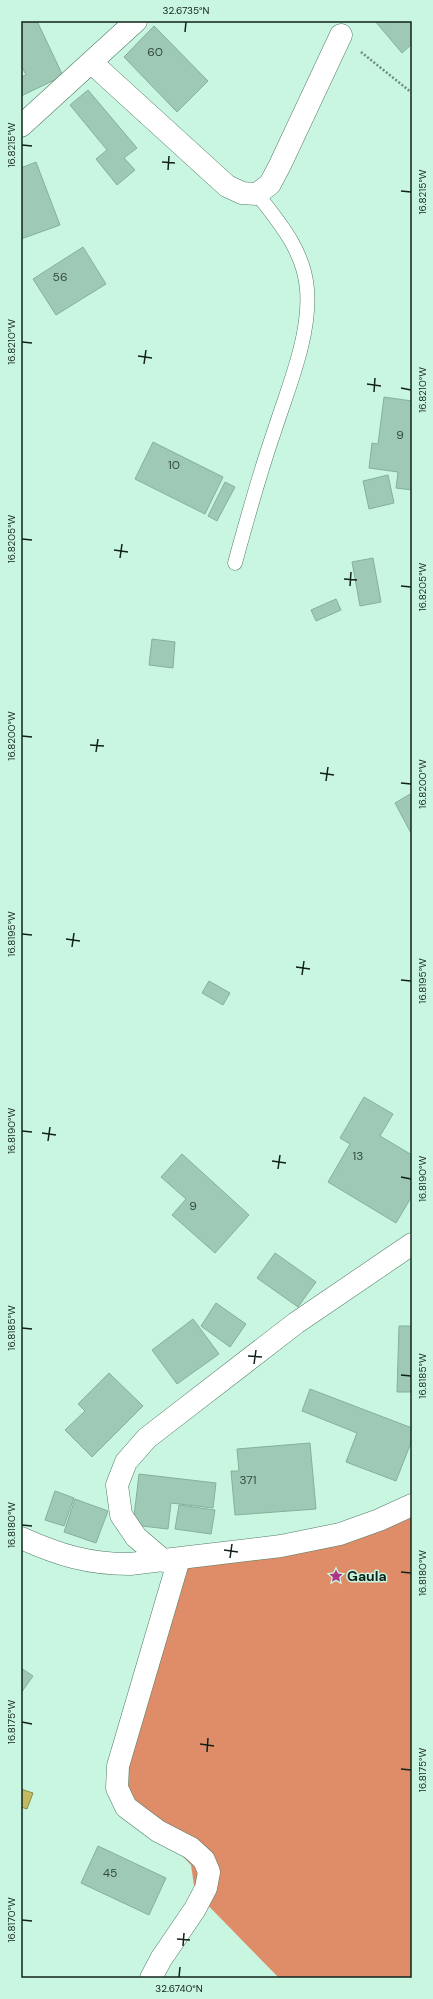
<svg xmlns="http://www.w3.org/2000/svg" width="433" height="1999" viewBox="0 0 433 1999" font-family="'DM Sans',sans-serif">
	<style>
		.forest { fill: #df8c68 }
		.water { fill: #c3ba60; stroke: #8e8c4b }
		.building { fill: #9ec9b4; stroke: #85b09b }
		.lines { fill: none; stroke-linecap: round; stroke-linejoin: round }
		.lane-casing { stroke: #537c69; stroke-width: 15 }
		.street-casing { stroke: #537c69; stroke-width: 23 }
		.secondary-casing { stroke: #537c69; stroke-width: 23 }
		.path { stroke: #6d8c7d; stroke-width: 2.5; stroke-dasharray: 2 2; stroke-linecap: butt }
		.lane { stroke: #fff; stroke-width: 14 }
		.street { stroke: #fff; stroke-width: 22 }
		.secondary { stroke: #fff; stroke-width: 22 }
		.ticks { fill: none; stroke: #11221a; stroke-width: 1.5 }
		.labels { text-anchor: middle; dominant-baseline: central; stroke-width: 3; stroke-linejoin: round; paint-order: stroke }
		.number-label { font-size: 12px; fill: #344c40 }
		.poi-label { font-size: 14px; font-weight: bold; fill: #11221a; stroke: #c9f6e0; text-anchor: start }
		.neatline { fill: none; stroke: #11221a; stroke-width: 1.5 }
		.ticks-label { font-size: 10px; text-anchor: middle; fill: #11221a }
	</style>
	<rect width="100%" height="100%" fill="#c9f6e0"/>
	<!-- forest -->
	<path class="forest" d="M412,1505V1978H279L195,1892L191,1865L117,1788L179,1559L379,1520Z"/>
	<!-- water -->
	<path class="water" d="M21,1789L33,1793L27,1809L21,1807Z"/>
	<!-- building -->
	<g class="building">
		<path d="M21,21H37L63,76L21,96V77L26,75L21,65Z"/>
		<path d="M375,21H412V44L402,53Z"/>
		<path d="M154,26L208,81L177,112L124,57Z"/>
		<path d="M88,90L137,148L124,158L135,170L117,185L96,159L107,150L70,105Z"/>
		<path d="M36,162L60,225L21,239V168Z"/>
		<path d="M83,247L106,284L56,315L33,279Z"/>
		<path d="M384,397L412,401V490L396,488L398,472L369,468L372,443L378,444Z"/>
		<path d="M153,442L223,477L205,514L135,479Z"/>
		<path d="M388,475L394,503L369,509L363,481Z"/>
		<path d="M225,482L235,487L217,521L208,516Z"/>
		<path d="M373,558L381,602L360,606L352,562Z"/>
		<path d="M336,599L341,610L316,621L311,610Z"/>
		<path d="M152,639L175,642L173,668L149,665Z"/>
		<path d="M412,793V835L395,803Z"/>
		<path d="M209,981L230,993L223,1005L202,993Z"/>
		<path d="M364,1097L393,1114L380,1136L412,1155V1196L396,1223L328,1182L350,1144L340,1138Z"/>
		<path d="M182,1154L249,1215L215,1253L172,1215L186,1199L161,1177Z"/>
		<path d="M275,1253L316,1282L298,1307L257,1278Z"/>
		<path d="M216,1303L246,1324L230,1347L201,1326Z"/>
		<path d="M193,1319L219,1354L177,1384L152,1350Z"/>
		<path d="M399,1326H412V1392H397Z"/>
		<path d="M109,1373L143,1406L92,1457L65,1430L85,1411L78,1404Z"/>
		<path d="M310,1389L412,1428V1440L396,1481L346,1462L357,1433L302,1411Z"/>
		<path d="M310,1443L316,1509L235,1515L231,1471H239L237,1449Z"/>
		<path d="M139,1474L216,1483L213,1508L171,1503L168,1529L133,1525Z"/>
		<path d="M55,1491L74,1498L64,1526L45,1520Z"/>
		<path d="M75,1499L108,1511L96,1543L64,1532Z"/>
		<path d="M179,1505L215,1510L211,1534L175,1529Z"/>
		<path d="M21,1668L33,1676L21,1693Z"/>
		<path d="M98,1846L166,1878L149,1915L81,1883Z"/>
	</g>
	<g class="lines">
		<!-- lane casing -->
		<g class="lane-casing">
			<path id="lane" d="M235,563C247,519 259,475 274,432C288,388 311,335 307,289C304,251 279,222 257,194"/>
		</g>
		<!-- street casing -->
		<g class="street-casing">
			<g id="street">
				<path d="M92,63L227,186L242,193L257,194L270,184L280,165L341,35"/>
				<path d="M21,126L136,21"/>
				<path d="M164,1561L136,1537L121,1515L117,1485L126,1462L147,1438L296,1323L412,1244"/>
				<path d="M151,1978L161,1959L195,1909L206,1888L209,1872L204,1860L191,1848L158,1831L126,1807L117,1788L118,1766L179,1559"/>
			</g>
		</g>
		<!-- secondary casing -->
		<g class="secondary-casing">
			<path id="secondary" d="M21,1538C59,1555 88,1564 130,1564L281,1546L340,1534L379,1520L412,1505"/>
		</g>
		<!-- path -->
		<path class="path" d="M361,52L412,93"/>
		<!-- lane -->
		<use href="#lane" class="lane"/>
		<!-- street -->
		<use href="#street" class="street"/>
		<!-- secondary -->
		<use href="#secondary" class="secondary"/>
	</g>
	<!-- ticks -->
	<path class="ticks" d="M185,32L186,22M22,145L32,146M162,162L175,163M168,170L169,156M401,191L411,192M22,342L32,343M138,356L152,358M144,364L146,350M367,384L381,386M401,388L411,390M374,392L375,378M22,539L32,540M114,550L128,552M120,558L122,544M344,579L357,580M350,586L351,572M401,586L411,587M22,736L32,737M90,745L104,746M96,752L98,739M320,773L334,775M326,781L328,767M401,783L411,784M22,934L32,935M66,939L80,941M72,947L74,933M296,967L310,969M302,975L304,961M401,980L411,981M22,1131L32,1132M42,1133L56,1135M48,1141L50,1127M272,1161L286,1163M278,1169L280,1155M401,1177L411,1179M22,1328L32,1329M248,1356L262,1357M254,1364L256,1350M401,1375L411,1376M22,1525L32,1526M224,1550L238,1552M230,1558L232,1544M401,1572L411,1573M22,1722L32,1724M200,1744L214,1746M207,1752L208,1738M401,1769L411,1770M22,1920L32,1921M177,1939L190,1940M183,1946L184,1933M179,1977L180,1967"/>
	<!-- icons -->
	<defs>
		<g id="sight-bare" transform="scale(1.08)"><path d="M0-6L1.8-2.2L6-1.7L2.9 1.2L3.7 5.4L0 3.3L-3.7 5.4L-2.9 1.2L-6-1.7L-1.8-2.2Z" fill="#af3487" stroke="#c9f6e0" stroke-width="2.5" paint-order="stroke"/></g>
	</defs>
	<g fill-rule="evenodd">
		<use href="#sight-bare" x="336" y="1576"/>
	</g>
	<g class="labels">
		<!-- number labels -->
		<g class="number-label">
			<text x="155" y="52">60</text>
			<text x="60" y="277">56</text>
			<text x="400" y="435">9</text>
			<text x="174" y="465">10</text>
			<text x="358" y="1156">13</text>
			<text x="193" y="1206">9</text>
			<text x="248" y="1480">371</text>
			<text x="110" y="1873">45</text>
		</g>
		<!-- poi labels -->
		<g class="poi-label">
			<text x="347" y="1576">Gaula</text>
		</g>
	</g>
	<!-- border -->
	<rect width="433" height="1999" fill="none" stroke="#c9f6e0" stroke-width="44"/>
	<rect x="22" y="22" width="389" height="1955" class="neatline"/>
	<g class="ticks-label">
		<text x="186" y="14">32.6735°N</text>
		<text transform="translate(11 145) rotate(-90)" y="4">16.8215°W</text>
		<text transform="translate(422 192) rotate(-90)" y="4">16.8215°W</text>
		<text transform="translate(11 342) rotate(-90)" y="4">16.8210°W</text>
		<text transform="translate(422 390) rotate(-90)" y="4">16.8210°W</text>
		<text transform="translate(11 539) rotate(-90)" y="4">16.8205°W</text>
		<text transform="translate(422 587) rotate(-90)" y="4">16.8205°W</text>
		<text transform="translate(11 736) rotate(-90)" y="4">16.8200°W</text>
		<text transform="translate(422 784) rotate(-90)" y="4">16.8200°W</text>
		<text transform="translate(11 934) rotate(-90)" y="4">16.8195°W</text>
		<text transform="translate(422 981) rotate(-90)" y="4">16.8195°W</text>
		<text transform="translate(11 1131) rotate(-90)" y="4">16.8190°W</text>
		<text transform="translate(422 1179) rotate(-90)" y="4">16.8190°W</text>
		<text transform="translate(11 1328) rotate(-90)" y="4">16.8185°W</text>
		<text transform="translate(422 1376) rotate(-90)" y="4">16.8185°W</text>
		<text transform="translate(11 1525) rotate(-90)" y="4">16.8180°W</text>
		<text transform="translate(422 1573) rotate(-90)" y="4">16.8180°W</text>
		<text transform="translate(11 1722) rotate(-90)" y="4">16.8175°W</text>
		<text transform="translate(422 1770) rotate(-90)" y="4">16.8175°W</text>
		<text transform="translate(11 1920) rotate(-90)" y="4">16.8170°W</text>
		<text x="179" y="1992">32.6740°N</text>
	</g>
</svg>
